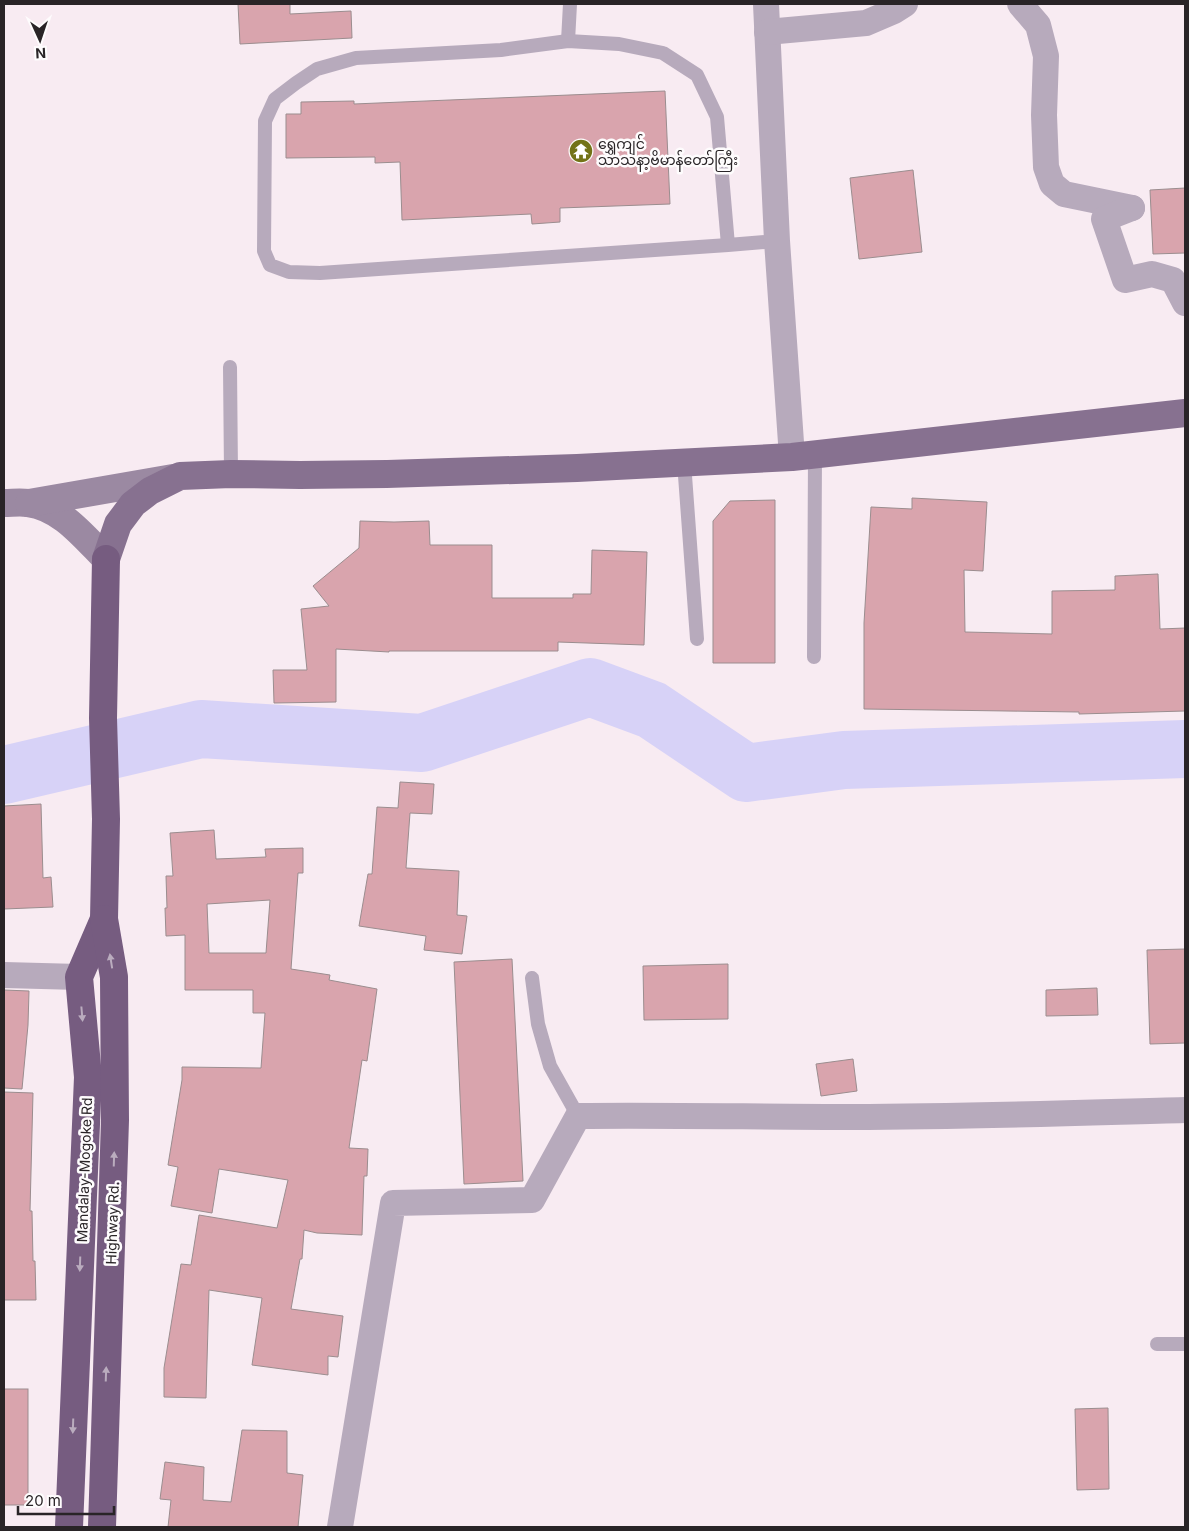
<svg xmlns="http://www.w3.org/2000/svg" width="1189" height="1531" viewBox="0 0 1189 1531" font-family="Inter,'Noto Sans Myanmar',sans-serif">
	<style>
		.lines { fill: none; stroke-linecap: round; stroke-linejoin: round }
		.river { stroke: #d7d2f7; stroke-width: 58 }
		.building { fill: #d9a4ad; stroke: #9b8d8f; fill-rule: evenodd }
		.lane { stroke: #b7aabc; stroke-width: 14 }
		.street { stroke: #b7aabc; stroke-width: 26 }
		.secondary { stroke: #9b89a2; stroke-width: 28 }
		.primary { stroke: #877190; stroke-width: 28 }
		.highway { stroke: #765c80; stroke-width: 28 }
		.oneway { fill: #baacbe }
		.labels { text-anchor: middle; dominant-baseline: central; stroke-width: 5; stroke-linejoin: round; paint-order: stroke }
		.poi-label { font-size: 14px; fill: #292427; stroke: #fefcfd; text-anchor: start }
		.street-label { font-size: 14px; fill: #292427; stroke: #fefcfd }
	</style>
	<rect width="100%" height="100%" fill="#f8ebf2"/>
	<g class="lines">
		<!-- river -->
		<path class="river" d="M4,775L201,729L422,743L590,687L652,710L746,773L844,760L1185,749"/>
	</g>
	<!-- building -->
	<g class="building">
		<path d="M238,4H290V14L351,11L352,38L240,44Z"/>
		<path d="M665,91L670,204L560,208V222L532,224L531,214L402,220L400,162L375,163V157L286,158V114H301V102L354,101V104Z"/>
		<path d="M913,170L922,252L859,259L850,178Z"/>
		<path d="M1185,188V253L1153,254L1150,190Z"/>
		<path d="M912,498L987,502L983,571L964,570L965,632L1052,634V591L1115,590V576L1158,574L1160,629L1185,628V711L1079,714V712L864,709V623L871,507L912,509Z"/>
		<path d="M775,500V663H713V521L730,501Z"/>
		<path d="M360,521L394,522L429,521L430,545H492V598H573V594H591L592,550L647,552L644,645L558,642V651H389V652L336,649V702L274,703L273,670H307L301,609L329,606L313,586L359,548Z"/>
		<path d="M400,782L434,784L432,814L410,813L406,868L459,871L457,915L467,916L462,954L424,950L426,936L359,926L368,874H372L377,807L398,808Z"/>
		<path d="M41,804L43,878L51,877L53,907L4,909V806Z"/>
		<path d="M214,830L216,859L266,857L265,849L303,848V873H298L291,969L330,975L329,980L377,989L367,1061L362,1060L349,1148L368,1149L367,1176H364L362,1235L317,1233L304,1230L302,1259H300L291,1309L343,1316L338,1357L328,1356V1375L252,1365L262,1298L209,1290L206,1398L164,1397V1368L181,1264L191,1265L199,1215L277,1228L288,1180L219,1169L212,1213L171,1206L178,1167L168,1165L182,1080V1067L261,1068L265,1013H253V990H185V935L166,936L165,908H167L166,876H173L170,833ZM270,900L266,953H209L207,904Z"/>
		<path d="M1185,949V1043L1150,1044L1147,950Z"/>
		<path d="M512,959L523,1181L464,1184L454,962Z"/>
		<path d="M728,964V1019L644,1020L643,966Z"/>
		<path d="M1097,988L1098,1015L1046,1016V990Z"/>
		<path d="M4,990L29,991L28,1025L22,1089L4,1088Z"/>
		<path d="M853,1059L857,1091L821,1096L816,1064Z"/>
		<path d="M4,1092L33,1093L30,1211H32L33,1261H35L36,1300H4Z"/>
		<rect x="4" y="1389" width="24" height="116"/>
		<path d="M1108,1408L1109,1489L1077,1490L1075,1409Z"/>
		<path d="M242,1430L287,1431V1473L303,1475L298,1527H168L171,1500L160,1499L165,1462L204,1467L203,1500L231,1502Z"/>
	</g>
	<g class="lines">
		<!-- lane -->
		<g class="lane">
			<path d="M568,41L570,4"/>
			<path d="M728,245L717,117L697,75L663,53L619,44L568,41L501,50L356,58L317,69L296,83L275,99L265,121L264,251L270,265L289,272L320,273L728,245L777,241"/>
			<path d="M230,367L231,474"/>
			<path d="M684,462L697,639"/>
			<path d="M814,657L815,454"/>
			<path d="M532,978L538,1024L550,1066L578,1116"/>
			<path d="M1157,1344H1185"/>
		</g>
		<!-- street -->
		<g class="street">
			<path d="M766,4L777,241L792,457"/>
			<path d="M1020,4L1038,25L1046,56L1044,115L1046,167L1052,184L1064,194L1132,208"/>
			<path d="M767,32L866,23L894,11L905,4"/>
			<path d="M1132,208L1104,219L1125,280L1152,274L1173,280L1185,303"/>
			<path d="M4,975L79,977"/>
			<path d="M340,1527L393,1203L532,1200L578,1116C670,1115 761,1117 853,1117C964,1117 1075,1113 1185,1110"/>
		</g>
		<!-- secondary -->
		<g class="secondary">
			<path d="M4,503C12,503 20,502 28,503C61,507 84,537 106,559"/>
			<path d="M29,503L173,478"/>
		</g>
		<!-- primary -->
		<path class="primary" d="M106,559L118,524L133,504L150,491L180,476L231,474L300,475L387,474L577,468L792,457L1185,413"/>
		<!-- highway -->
		<g class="highway">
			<path d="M69,1527L88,1077L79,977L104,919L106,819L103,718L106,559"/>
			<path d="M102,1527L115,1120L114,977L104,919"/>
		</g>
	</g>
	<!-- one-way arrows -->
	<defs><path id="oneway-solid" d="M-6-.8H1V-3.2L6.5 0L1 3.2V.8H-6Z" transform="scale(1.25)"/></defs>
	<g class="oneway">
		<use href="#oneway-solid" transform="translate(111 961) rotate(-99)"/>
		<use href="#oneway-solid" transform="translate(82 1014) rotate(85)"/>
		<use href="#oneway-solid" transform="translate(114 1159) rotate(-88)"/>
		<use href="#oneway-solid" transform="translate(80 1264) rotate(92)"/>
		<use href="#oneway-solid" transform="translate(106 1374) rotate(-88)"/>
		<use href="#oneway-solid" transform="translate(73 1426) rotate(92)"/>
	</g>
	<!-- icons -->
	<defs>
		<g id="temple-disc" transform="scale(1.25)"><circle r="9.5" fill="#737318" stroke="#fefcfd"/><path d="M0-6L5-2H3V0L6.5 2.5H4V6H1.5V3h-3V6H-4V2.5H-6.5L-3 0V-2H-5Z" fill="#fff"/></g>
	</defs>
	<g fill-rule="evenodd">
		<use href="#temple-disc" x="581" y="151"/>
	</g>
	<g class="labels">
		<!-- poi labels -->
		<g class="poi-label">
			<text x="598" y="143">ရွှေကျင်<tspan x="598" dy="16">သာသနာ့ဗိမာန်တော်ကြီး</tspan></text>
		</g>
		<!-- street labels -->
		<g class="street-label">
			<text transform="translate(84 1170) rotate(-88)">Mandalay-Mogoke Rd</text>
			<text transform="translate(112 1223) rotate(-88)">Highway Rd.</text>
		</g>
	</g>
	<!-- border -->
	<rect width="1189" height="1531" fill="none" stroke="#292427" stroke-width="10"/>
	<!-- north arrow -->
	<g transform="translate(40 40) rotate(177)" stroke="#fefcfd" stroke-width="4" paint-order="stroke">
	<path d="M0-4L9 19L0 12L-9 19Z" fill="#292427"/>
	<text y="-8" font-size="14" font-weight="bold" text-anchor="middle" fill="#292427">N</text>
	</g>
	<!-- scale -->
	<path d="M18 1506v8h96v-8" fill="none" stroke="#292427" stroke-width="2.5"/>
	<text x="25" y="1506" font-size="15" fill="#292427" stroke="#fefcfd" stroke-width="4" paint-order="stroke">20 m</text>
</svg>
